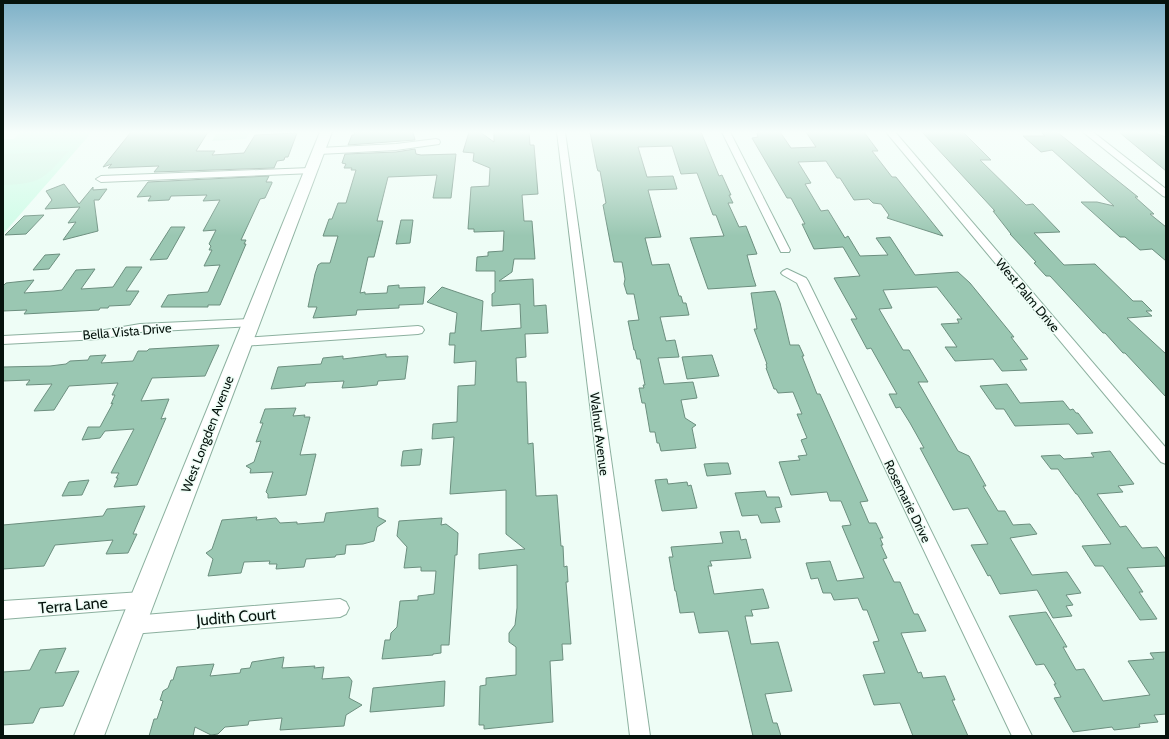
<svg xmlns="http://www.w3.org/2000/svg" width="1169" height="739" viewBox="0 0 1169 739" font-family="Cabin,sans-serif">
	<style>
		.built { fill: #cdfce6 }
		.green { fill: #cdf5e2 }
		.building { fill: #9ac7b2; stroke: #6c8f7f }
		.lines { fill: none; stroke-linecap: round; stroke-linejoin: round }
		.street-casing { stroke: #8cb09f; stroke-width: 2 }
		.secondary-casing { stroke: #8cb09f; stroke-width: 2 }
		.street { fill: #fff; fill-rule: evenodd }
		.secondary { fill: #fff; fill-rule: evenodd }
		.labels { text-anchor: middle; dominant-baseline: central; stroke-width: 3; stroke-linejoin: round; paint-order: stroke }
		.street-label { font-size: 13px; fill: #06130d; stroke: #eefdf6 }
		.near-street-label { font-size: 16px; fill: #06130d; stroke: #eefdf6 }
	</style>
	<rect width="100%" height="100%" fill="#eefdf6"/>
	<!-- built -->
	<path class="built" d="M21,132H92L3,234V139H14Z"/>
	<!-- green -->
	<g class="green">
		<path d="M250,132L246,139L212,141L216,134Z"/>
		<path d="M69,151C44,178 42,184 3,185L4,154Z"/>
	</g>
	<!-- building -->
	<g class="building">
		<path d="M131,132H208L196,151H215L212,155L244,153L255,135L297,133L288,157H285L284,160L277,161L274,168L154,172L159,166L108,168L112,164L103,167Z"/>
		<path d="M355,132H413L415,140L348,145L352,135H354Z"/>
		<path d="M469,132H480L494,142V132H529L530,145H534L538,194L522,195L524,221H532L535,259H514L512,272L499,281L533,279L534,306L546,305L548,333L525,334L526,357L516,358L517,382H526L528,444L533,443L536,496L557,495L561,546H563L564,567L567,566L568,582H566L571,644H562L563,660L550,661L553,722L484,729V725H479L480,686L486,685V678L516,675V647L509,642V633L515,625L517,608V565L479,569V554L525,549L506,534V490L450,494L454,437L432,439L433,424L457,422L458,386L475,385L476,361L454,363L455,345H449L450,333H455L457,313L427,302L442,287L483,301L481,331L521,328L520,304L492,306V294L495,292V271H476L477,257L488,256V252L503,251L504,231L474,232V229H468L471,187L489,186L490,168L473,161L474,153L463,152Z"/>
		<path d="M590,132H701L719,176L722,175L731,195H729L733,203H728L739,227L746,226L757,254L747,255L753,277L756,286L708,289L690,238L724,236L716,215H713L697,173L681,174L672,146L638,147L647,177L673,176L677,189L648,190L661,237L645,238L652,265L669,264L679,296H681L683,303H686L689,315L660,317L666,341L675,340L679,357L658,358L664,384L693,382L697,398L681,400L685,418L696,425L692,428L696,448L661,451L659,443H657L655,432H650L645,403H642L639,388H644L643,385H645L640,359H637L635,350H634L628,321L639,320L634,294H627L624,284L625,279L622,262H614L603,205L606,203L600,171H598L597,168Z"/>
		<path d="M762,132H780L791,148L816,147L806,132H864L878,151H872L892,177H896L943,236L887,218L889,215L881,204L873,203L869,199L854,200L840,178H837L826,161L798,162L811,183L805,184L821,211L828,210L845,238L848,236L860,256L888,255L876,238L890,237L915,275L958,272L970,283L1014,337H1011L1028,359L1020,360L1027,370L1002,371L993,359L955,361L945,347H957L941,324L959,323L957,319H962L937,287L883,290L892,308L879,309L903,350H909L928,382H918L958,451L969,456L986,486H983L998,511H1005L1013,525L1030,524L1037,534L1010,538L1032,575L1067,572L1081,593L1066,595L1073,605L1066,606L1072,616L1053,618L1037,590L1000,594L990,575L988,576L971,545L988,544L968,508L953,510L920,448H924L910,423L900,407L896,408L889,394H897L871,348L867,349L851,319H857L834,278L860,276L843,247L814,249L802,224H805L791,198H787L752,138L758,137L757,133Z"/>
		<path d="M922,132H963L991,160H980L1026,205L1033,204L1060,232L1034,233L1064,265L1095,264L1133,301H1142L1152,311H1146L1152,316L1127,318L1166,354V397L1125,353H1123L1105,333H1103L1050,276H1046L1034,263L1036,262L1010,234H1011L993,211H995Z"/>
		<path d="M1041,132H1057L1138,197H1135L1154,214H1150L1166,227V261L1152,249L1140,250L1125,237H1120L1081,202H1097L1114,206L1052,150L1041,152L1023,136H1045Z"/>
		<path d="M1119,132H1153L1166,137V171Z"/>
		<path d="M415,149L416,154L421,155L456,154L451,198H433L437,175L388,177L377,221H383L374,257H368L360,293L365,292V294L387,293L388,286L399,285V288L425,287L423,304L399,305V308L357,310L356,315L313,318L317,307H308L315,274L318,265L321,263H330L338,236H323L329,219H332L338,203H346L356,170H351L352,168H344L346,164L342,163L345,154L396,152Z"/>
		<path d="M269,176L266,182H272V183L265,198L260,199L241,240H246L244,244H246L220,305H208V307H161L168,295L208,292L220,265L204,266L212,250H209L211,246L209,244L216,230L203,231L220,200L203,201L207,195L171,196L169,200L148,201L151,196L137,197L148,182Z"/>
		<path d="M64,184L79,204L93,187V190L107,189L99,200H94L98,231L63,240L76,222L68,223L80,207L45,209L52,200L46,191Z"/>
		<path d="M44,215L26,234L5,235L24,216Z"/>
		<path d="M401,220H413L410,243L396,244Z"/>
		<path d="M171,227H185L167,259L150,260Z"/>
		<path d="M60,254L49,269L33,270L45,255Z"/>
		<path d="M126,267H142L126,291H139L130,305L109,306L108,308H100L99,310L24,314L27,310L3,311V286L6,283L34,280L24,293L54,291L62,290L76,270L95,269L81,289L113,287Z"/>
		<path d="M775,291L780,303L790,345H799L804,356H802L817,394H820L868,501L860,502L869,523H876L883,538H880L883,545H881L887,558L883,559L894,582H900L914,614H918L926,631L901,633L913,661L918,673L921,672L923,678L945,676L955,700H952L968,736H913L900,703L874,705L863,675L885,673L873,642L879,641L867,610H863L858,598L834,600L831,593H823L818,578L811,579L806,563L830,561L837,581L864,578L842,526L851,525L841,501H830L827,492L791,495L779,462L800,460L798,456L807,455L801,440L807,438L797,414H802L793,392L778,393L776,389H774L766,368H767L766,364H767L754,329H757L751,293Z"/>
		<path d="M219,345L205,376L152,378L141,401L169,399L161,419L166,418L137,485L114,487L118,478H116L119,473H111L134,429L105,431L100,438L82,440L88,427H100L113,403L111,404L115,395H112L118,383L69,386L54,410L34,411L52,384L26,385L30,380L3,381V367L50,366L66,364L70,361L88,360L90,356L106,355L101,363L133,361L138,351H147L149,349Z"/>
		<path d="M386,354V357L408,356L405,379L378,381L377,385L357,387L342,388L344,381L306,383L305,386L271,389L278,367L321,364L323,358L343,356V359Z"/>
		<path d="M712,355L719,376L687,379L682,357Z"/>
		<path d="M1007,384L1020,403L1063,401L1070,410L1073,409L1076,413H1078L1093,433L1077,434L1069,424L1015,426L1004,409H996L980,386Z"/>
		<path d="M296,408L293,416L305,415L304,417H310L300,455L316,454L306,495L268,498V494L266,492L273,472L250,473L251,469L246,466L254,462L261,441L256,442L263,423H260L265,409Z"/>
		<path d="M422,449L420,465L401,466L403,451Z"/>
		<path d="M1110,451L1134,484L1118,486L1123,492L1097,494L1120,527L1126,526L1142,548L1157,547L1166,560V566L1127,568L1143,592H1139L1157,619L1140,620L1103,566H1095L1082,546L1111,544L1077,494H1076L1058,469H1051L1041,456L1060,455L1064,459L1094,457L1091,453Z"/>
		<path d="M719,463H728L731,474L707,476L704,464Z"/>
		<path d="M667,479L668,484L687,482L688,486L691,485L697,508L662,511L655,480Z"/>
		<path d="M89,480L82,495L62,496L69,482Z"/>
		<path d="M765,491L767,497H779L782,507L775,508L780,522L761,523L758,515L742,516L735,493Z"/>
		<path d="M145,506L133,534H137L128,553L106,554L113,540L55,545L44,566L3,569V525L103,516L107,509Z"/>
		<path d="M378,508V517L386,521L377,527L374,541L363,544L346,545L345,554L336,555L335,557L306,559L304,567L276,569L277,564H269L270,561L244,562L241,573L208,576L213,559L206,553L212,549L222,520L257,517L256,520L276,518L280,523L297,522V524L324,522L326,513Z"/>
		<path d="M442,518L441,525L446,524L458,533L457,555H455L449,645H441V653L433,654V655L382,659L385,640H390L391,633L397,627L400,601L418,600V596L434,594L436,571H421V567L404,568L407,547L397,536L399,521Z"/>
		<path d="M739,531L741,540L746,539L751,558L710,561L712,566H708L714,594L763,589L769,608L751,610L753,616H745L751,644L778,642L792,691L765,694L773,723H777L781,736H753L728,631L699,633L694,612L680,613L676,591H675L669,557H673L671,547L723,543L720,532Z"/>
		<path d="M1046,612L1067,647H1063L1076,670L1084,669L1103,701L1150,695L1128,661L1154,659L1150,653L1166,652V714L1154,715L1158,722L1139,724L1140,727L1114,730L1112,727L1073,732L1054,698L1061,697L1054,684H1056L1044,664L1036,665L1009,616Z"/>
		<path d="M66,648L55,673L79,671L63,706L40,708L33,723L3,725V672L30,670L40,650Z"/>
		<path d="M284,657L282,668L315,666L314,668L324,667L322,679L349,677L352,681L349,698L362,705L346,715L344,726L280,730L282,718L249,721L248,725L225,727L218,734L211,735L195,727L193,736H149L154,719H157L163,701L160,700L163,691L168,688L171,680H173L177,667L214,664L210,676L240,673L241,669L250,668L252,662Z"/>
		<path d="M445,681L444,706L370,712L373,688Z"/>
	</g>
	<g class="lines">
		<!-- street casing -->
		<g class="street-casing">
			<g id="street">
				<path d="M557,132H565L650,736H630Z"/>
				<path d="M722,132H730L790,250L789,252H781L780,250Z"/>
				<path d="M886,132H895L1166,448V464L1161,462Z"/>
				<path d="M1083,132H1093L1166,189V197L1163,196Z"/>
				<path d="M436,139L439,140L440,142L439,144L396,150L319,154L315,151L319,148L396,144Z"/>
				<path d="M310,168L315,171L313,173L101,182L96,179L101,176Z"/>
				<path d="M787,269L806,278L808,281L1032,736H1012L797,283L783,275L781,273L783,271Z"/>
				<path d="M250,319L254,320L256,323L254,326L140,332L99,339L3,344V336L99,331L140,324Z"/>
				<path d="M418,326L422,327L424,330L422,333L418,334L243,346L239,345L237,342L239,339L243,338Z"/>
				<path d="M142,592L148,594L151,600L148,606L142,608L3,619V601Z"/>
				<path d="M340,599L346,602L349,608L346,614L340,617L132,634L126,631L123,625L126,619L132,616Z"/>
			</g>
		</g>
		<!-- secondary casing -->
		<g class="secondary-casing">
			<path id="secondary" d="M320,132H332L104,736H74Z"/>
		</g>
		<!-- street -->
		<use href="#street" class="street"/>
		<!-- secondary -->
		<use href="#secondary" class="secondary"/>
	</g>
	<!-- sky -->
	<linearGradient id="sky" x2="0" y2="1"><stop stop-color="#7db0c7"/><stop offset="0.56" stop-color="#f7fefb"/><stop offset="1" stop-color="#f7fefb" stop-opacity="0"/></linearGradient>
	<rect width="1169" height="236" fill="url(#sky)"/>
	<g class="labels">
		<!-- street labels -->
		<g class="street-label">
			<text transform="translate(1028 295) rotate(50)">West Palm Drive</text>
			<text transform="translate(127 331) rotate(-5)">Bella Vista Drive</text>
			<text transform="translate(207 434) rotate(-69)">West Longden Avenue</text>
			<text transform="translate(600 434) rotate(83)">Walnut Avenue</text>
			<text transform="translate(908 501) rotate(64)">Rosemarie Drive</text>
		</g>
		<!-- near-street labels -->
		<g class="near-street-label">
			<text transform="translate(73 605) rotate(-5)">Terra Lane</text>
			<text transform="translate(236 617) rotate(-5)">Judith Court</text>
		</g>
	</g>
	<!-- border -->
	<rect width="1169" height="739" fill="none" stroke="#06130d" stroke-width="8"/>
</svg>
